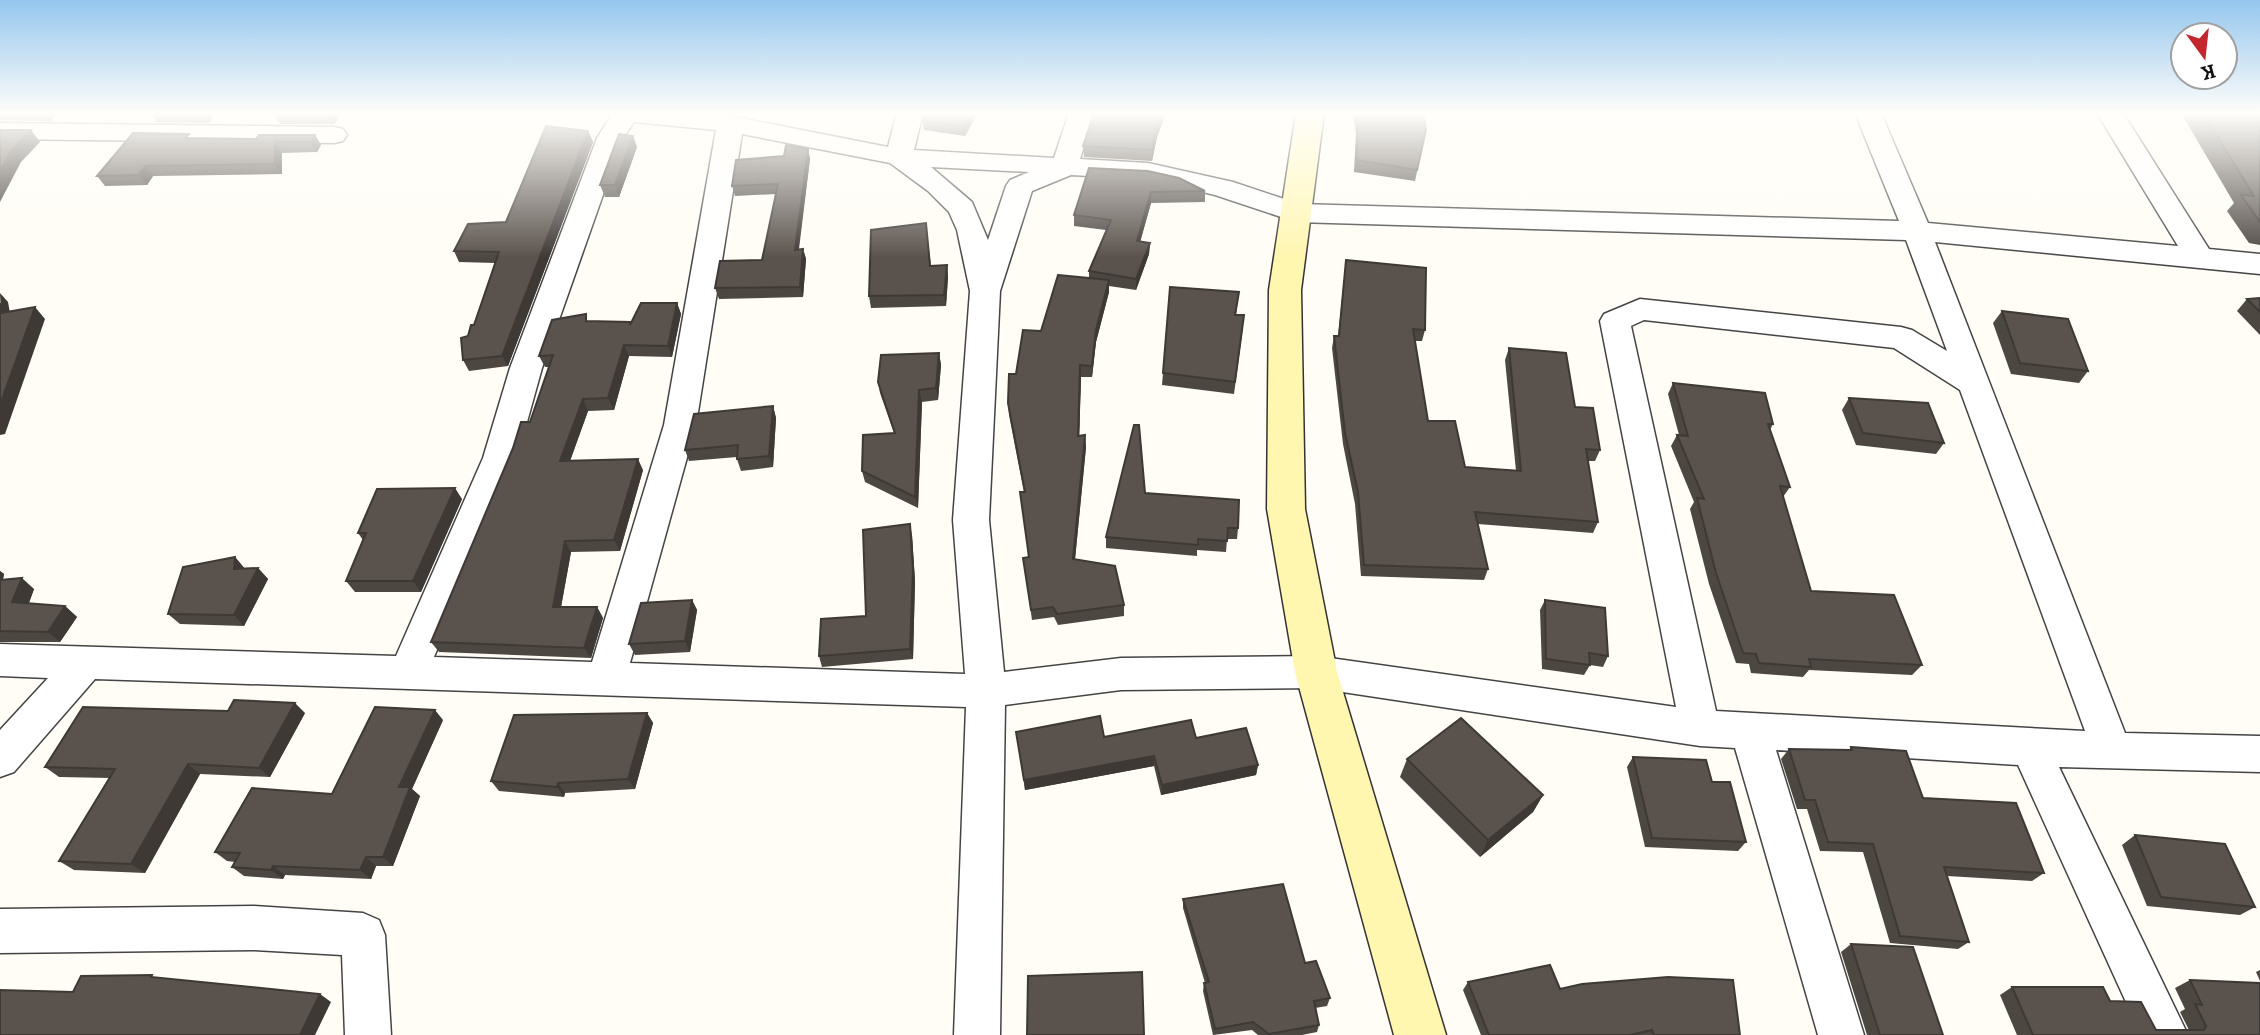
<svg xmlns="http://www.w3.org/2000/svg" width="2260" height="1035" viewBox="0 0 2260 1035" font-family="Bitter,serif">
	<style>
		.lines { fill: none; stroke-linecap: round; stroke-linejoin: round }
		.street-casing { stroke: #444; stroke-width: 3 }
		.secondary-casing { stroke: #333; stroke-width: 3 }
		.street { fill: #fff; fill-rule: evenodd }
		.secondary { fill: #fff6b0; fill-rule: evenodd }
		.wall { fill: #4d4742 }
		.shaded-wall { fill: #3f3936 }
		.building { fill: #5a524d; stroke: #3f3936; stroke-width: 2 }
	</style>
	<rect width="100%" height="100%" fill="#fffdf5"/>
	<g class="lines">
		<!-- street casing -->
		<g class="street-casing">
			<g id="street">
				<path d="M609,113H697L730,116L888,147L897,113H923L914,150L1054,158L1069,113H1095L1080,159L1148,163L1233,182L1299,204L1899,221L1855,113H1881L1928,223L2178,246L2097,113H2123L2209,249L2260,254V274L1935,242L2125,733L2260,736V772L2059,767L2188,1035H2141L2018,765L1776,750L1864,1035H1818L1735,748L1700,746L1316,688L1121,690L1005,705L1000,1035H954L966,707L95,679L14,772L0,777V730L48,678L0,676V644L396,656L483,458L510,368L597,138L611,116ZM634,122L716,130L664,425L592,662L434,657L517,458L542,368L623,138ZM742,134L890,163L928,191L949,212L957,230L970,291L953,520L965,674L630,663L696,425ZM931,167L1029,172L1010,180L1006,186L988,240L972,202ZM1071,175L1148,179L1215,195L1296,222L1906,240L1947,351L1912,330L1901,327L1640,299L1604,314L1600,321L1676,707L1316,656L1121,658L1004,672L989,520L1000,291L1032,191ZM1644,320L1894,348L1960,390L2085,731L1716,711L1631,326Z"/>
				<path d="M0,123L334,127L343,129L347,135L343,141L334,143L0,139Z"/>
				<path d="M254,906L363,913L379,920L385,935L391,1035H345L342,955L254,950L0,953V909Z"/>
			</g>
		</g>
		<!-- secondary casing -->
		<g class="secondary-casing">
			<path id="secondary" d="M1296,113H1324L1301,290L1305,509L1337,672L1446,1035H1394L1295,672L1267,509L1269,290Z"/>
		</g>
		<!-- street -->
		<use href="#street" class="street"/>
		<!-- secondary -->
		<use href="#secondary" class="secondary"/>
	</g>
	<!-- wall -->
	<g class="wall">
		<path d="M0,113H57L51,121L0,120Z"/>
		<path d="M151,113H216L209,123L157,122Z"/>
		<path d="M273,113H342L334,124H280Z"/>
		<path d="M978,113L965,136L924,130L922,120Z"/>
		<path d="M1094,113H1166L1157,137L1152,161L1084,157L1083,146Z"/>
		<path d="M1353,113H1423L1426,130L1415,181L1354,172L1356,134Z"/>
		<path d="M2181,113H2260V245L2249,243L2227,211L2234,203Z"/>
		<path d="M588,131L593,142L508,366L469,371L463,360L495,263L459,262L454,251L506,222Z"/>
		<path d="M315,135L321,145L317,152L282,153V174L153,176L147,185L105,186L97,176L191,138L256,139Z"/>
		<path d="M633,136L637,147L619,197H605L600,185Z"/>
		<path d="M808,149L810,159L799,249H803L806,259L803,297L719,299L715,288L762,260L776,194L735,196L732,186L784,156Z"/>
		<path d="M1089,168L1205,191V202L1151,203L1140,242L1150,243L1149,254L1136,290L1109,286V292L1096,342L1092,377H1081L1079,436L1085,435L1086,447L1075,559L1124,605V616L1058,625L1054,617L1032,620L1023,558L1028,557L1024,492L1009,415L1008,403L1016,374L1041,331L1089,278V271L1106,230L1074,226V215Z"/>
		<path d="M926,223L931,266L947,265L948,277L946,306L871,308L869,296Z"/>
		<path d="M1346,260L1425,330L1422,341H1415L1428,421L1465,467L1516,471L1505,360L1509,348L1575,407L1600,450L1595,461H1588L1598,522L1593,533L1478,524L1488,569L1484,580L1361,576L1355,504L1343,444L1332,348L1334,336H1338Z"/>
		<path d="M1239,292L1236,315L1243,327L1234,394L1162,385L1163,373Z"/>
		<path d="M2260,298V335L2237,311L2247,299Z"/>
		<path d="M677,303L681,314L672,357L629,356L614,410L588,411L570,461L643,470L620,551L571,552L561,607H597L603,618L591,658L439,652L431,642L530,422L549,367H545L539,356L589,321L630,322Z"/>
		<path d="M2002,311L2088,371L2079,383L2011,374L1993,323Z"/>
		<path d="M939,353L941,365L938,400L922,402L918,508L865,482L862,471L894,433L880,393L878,382Z"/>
		<path d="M1673,383L1773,424L1770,430L1790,487L1783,497L1811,591L1922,665L1912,675L1809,670L1803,677L1751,673L1749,664L1736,663L1709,584L1690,509L1694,502L1671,446L1677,435H1679L1668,394Z"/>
		<path d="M1849,398L1944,443L1936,454L1856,445L1842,410Z"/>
		<path d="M773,406L776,418L773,467L741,471L737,459V457L689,461L685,450Z"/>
		<path d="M1145,493L1238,528L1237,539H1227L1226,552L1197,550V556L1106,548V537Z"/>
		<path d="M462,499L421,592H355L346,581L363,540L358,533Z"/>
		<path d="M912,535L915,581L913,659L822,667L819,656L866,616Z"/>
		<path d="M235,557L245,569L258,568L268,579L244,626L180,624L168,614Z"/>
		<path d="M0,571L4,574L3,580L34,589L29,603L65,606L77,617L60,642H0Z"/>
		<path d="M692,600L697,610L690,652L635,655L629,644Z"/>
		<path d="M1545,600L1608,656L1603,667L1590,665L1584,675L1542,669L1540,610Z"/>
		<path d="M305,713L270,777L200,774L145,873L74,870L59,861L110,778L59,777L45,767Z"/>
		<path d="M647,713L653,723L635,789L565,793L564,797L499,791L491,781Z"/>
		<path d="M443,720L412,789L420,796L393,866H376L371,879L285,875L283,879L244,876L232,867L235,862L227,861L215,852L332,794Z"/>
		<path d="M1016,732L1104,737L1196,738L1258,765L1256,775L1161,795L1154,766L1025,790Z"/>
		<path d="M1851,747L1923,798L2044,873L2032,881L1947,876L1969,942L1958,949L1890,943L1863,852L1820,851L1807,809H1797L1781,759L1789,749L1849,750Z"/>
		<path d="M1633,757L1712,782L1746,842L1738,851L1645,847L1627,767Z"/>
		<path d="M1407,759L1543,795L1533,812L1480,857L1400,777Z"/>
		<path d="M2135,835L2255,907L2240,915L2147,906L2122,845Z"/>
		<path d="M1183,899L1305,963L1330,998L1327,1006L1315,1008L1319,1025L1317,1032L1302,1035H1258L1252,1030L1213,1035L1203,991L1204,983H1205L1183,908Z"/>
		<path d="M1851,944L1943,1035H1867L1841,952Z"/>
		<path d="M2260,970V981L2256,972Z"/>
		<path d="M2190,980L2260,1035H2017L2000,995L2012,987L2110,1001L2156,1030H2189L2180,1012L2185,1009L2175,988Z"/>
		<path d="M1468,982L1560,989L1740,1035H1481L1463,990Z"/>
	</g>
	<!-- shaded-wall -->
	<g class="shaded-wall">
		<path d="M45,113H57L51,121Z"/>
		<path d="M203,113H216L209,123Z"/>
		<path d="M328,113H342L334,124Z"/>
		<path d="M971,113H978L965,136L963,126Z"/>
		<path d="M1162,113H1166L1157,137L1152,161V150L1157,126Z"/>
		<path d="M31,130L40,142L21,162L0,202V172L11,151Z"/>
		<path d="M588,131L593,142L508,366L502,356Z"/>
		<path d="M315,135L321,145L317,152L311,142Z"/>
		<path d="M633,136L637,147L619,197L615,185Z"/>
		<path d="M275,142L282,153V174L275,164Z"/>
		<path d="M808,149L810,159L797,260L795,250Z"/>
		<path d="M145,166L153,176L147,185L139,175Z"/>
		<path d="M1151,192V203L1137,253V241Z"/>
		<path d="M1150,243L1149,254L1136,290V279Z"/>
		<path d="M803,249L806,259L803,297L800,287Z"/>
		<path d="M947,265L948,277L946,306L944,295Z"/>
		<path d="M1109,280V292L1096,342L1092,377V366L1096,330Z"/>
		<path d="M0,293L8,302L12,324L1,313Z"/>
		<path d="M677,303L681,314L672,357L668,346Z"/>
		<path d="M35,307L45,319L5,434L0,435V405Z"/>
		<path d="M624,345L629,356L614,410L608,398Z"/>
		<path d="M939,353L941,365L938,400L936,388Z"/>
		<path d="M1080,365L1081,377L1079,447L1078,436Z"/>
		<path d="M919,390L922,402L918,508L915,497Z"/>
		<path d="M583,399L588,411L566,472L560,461Z"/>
		<path d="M773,406L776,418L773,467L769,456Z"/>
		<path d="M1085,435L1086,447L1074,570L1073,559Z"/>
		<path d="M638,459L643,470L620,551L614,540Z"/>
		<path d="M455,488L462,499L421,592L413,581Z"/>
		<path d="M910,524L912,535L915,581L913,659L910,649Z"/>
		<path d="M565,541L571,552L559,618L553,607Z"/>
		<path d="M235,557L245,569H234Z"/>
		<path d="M258,568L268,579L244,626L234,615Z"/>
		<path d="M0,571L4,574L0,592Z"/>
		<path d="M22,578L34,589L25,613L12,602Z"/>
		<path d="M692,600L697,610L690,652L685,641Z"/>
		<path d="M65,606L77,617L60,642L48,632Z"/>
		<path d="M597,607L603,618L591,658L584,648Z"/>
		<path d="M295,703L305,713L270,777L259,768Z"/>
		<path d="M435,710L443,720L412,789L420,796L393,866L383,857L399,787Z"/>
		<path d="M647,713L653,723L635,789L628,779Z"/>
		<path d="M1154,756V766L1025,790L1024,780Z"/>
		<path d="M188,764L200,774L145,873L131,864Z"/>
		<path d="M1258,765L1256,775L1161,795L1162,785Z"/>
		<path d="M558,783L565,793L564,797L557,787Z"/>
		<path d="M1543,795L1533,812L1480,857L1488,840Z"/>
		<path d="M366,857L376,866L371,879L360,870Z"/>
		<path d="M273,866L285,875L283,879L271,870Z"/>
		<path d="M320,994L331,1002L315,1035H300Z"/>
	</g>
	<!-- building -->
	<g class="building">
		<path d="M927,113H971L963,126L922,120Z"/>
		<path d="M1094,113H1162L1157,126L1152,150L1083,146Z"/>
		<path d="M1356,113H1423L1426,130L1417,170L1356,160L1358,122Z"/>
		<path d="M2203,113H2260V222L2241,195L2254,196Z"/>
		<path d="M546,126L588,131L502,356L463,360L461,338L468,336L471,325H474L499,252L454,251L468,224L506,222Z"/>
		<path d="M0,130H31L11,151L0,172Z"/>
		<path d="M133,133L189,134L186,138L256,139L259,135H315L311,142H275V164L145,166L139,175L97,176Z"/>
		<path d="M619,134L633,136L615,185H600Z"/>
		<path d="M786,145L808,149L795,250L803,249L800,287L715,288L720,261L762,260L778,184L732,186L736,160L784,156Z"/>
		<path d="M1089,168L1148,171L1179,178L1205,191L1151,192L1137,241L1150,243L1136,279L1089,271L1111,220L1074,215Z"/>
		<path d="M926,223L930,266L947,265L944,295L869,296L871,230Z"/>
		<path d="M1346,260L1426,268L1425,330L1413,329L1428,421H1455L1465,467L1521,471L1509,348L1566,353L1575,407L1593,408L1600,450L1586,449L1598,522L1475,512L1488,569L1364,565L1358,492L1345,433L1334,336H1339Z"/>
		<path d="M1058,275L1109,280L1096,330L1092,366L1080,365L1078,436L1085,435L1073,559L1115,566L1124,605L1057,614L1053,607L1031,610L1023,558L1029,557L1020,492H1025L1008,403L1009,374H1016L1023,330L1041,331Z"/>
		<path d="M1170,287L1239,292L1235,315H1244L1235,382L1163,373Z"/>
		<path d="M2260,298V312L2247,299Z"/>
		<path d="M0,303L1,313L35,307L0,405Z"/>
		<path d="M641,303H677L668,346L624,345L608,398L583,399L560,461L638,459L614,540L565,541L553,607H597L584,648L431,642L513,448L521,422H530L553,355L539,356L552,320L586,314V321L630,322V325Z"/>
		<path d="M2002,311L2068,319L2088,371L2020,363Z"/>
		<path d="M939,353L936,388L919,390L915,497L862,471L863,435L895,433L878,382L881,355Z"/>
		<path d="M1673,383L1765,393L1773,424H1768L1790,487L1780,486L1811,591L1894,595L1922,665L1809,659L1811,667L1759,663L1756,654L1743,653L1716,573L1697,498L1704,499L1677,435L1688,436Z"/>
		<path d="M1849,398L1928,403L1944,443L1863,433Z"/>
		<path d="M773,406L769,456L737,459L738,445L685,450L694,414Z"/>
		<path d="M1134,425H1139L1145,493L1239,500L1238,528H1228L1227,541L1198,539V545L1106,537Z"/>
		<path d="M455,488L413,581H346L366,533H358L377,489Z"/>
		<path d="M910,524L913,570L910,649L819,656L821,619L866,616L863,530Z"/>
		<path d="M235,557L234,569L258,568L234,615L168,614L183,567Z"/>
		<path d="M22,578L12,602L65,606L48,632L0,631V580Z"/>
		<path d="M692,600L685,641L629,644L641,603Z"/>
		<path d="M1545,600L1605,608L1608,656L1589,653L1590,665L1546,659Z"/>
		<path d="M234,700L295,703L259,768L188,764L131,864L59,861L115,769L45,767L83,707L228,711Z"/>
		<path d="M375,707L435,710L399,787H410L383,857H366L360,870L273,866L271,870L232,867L240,853L215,852L252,788L332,794Z"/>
		<path d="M647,713L628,779L558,783L557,787L491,781L514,715Z"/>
		<path d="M1100,716L1104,737L1191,720L1196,738L1246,728L1258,765L1162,785L1154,756L1024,780L1016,732Z"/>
		<path d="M1461,718L1543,795L1488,840L1407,759Z"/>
		<path d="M1851,747L1906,751L1923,798L2016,803L2044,873L1944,867L1969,942L1900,936L1873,844L1828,842L1815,800H1805L1789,749L1852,750Z"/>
		<path d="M1633,757L1706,760L1712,782H1730L1746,842L1652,838Z"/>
		<path d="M2135,835L2225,844L2255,907L2161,897Z"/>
		<path d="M1283,884L1305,963L1316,961L1330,998L1314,1001L1319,1025L1269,1034L1253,1022L1215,1029L1204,983L1209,982L1183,899Z"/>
		<path d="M1851,944L1913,947L1943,1035H1880Z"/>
		<path d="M1550,965L1560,989L1582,984L1668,977L1733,980L1740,1035H1654L1652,1030L1630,1035H1489L1468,982Z"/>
		<path d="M1142,972L1144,1035H1027L1028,976Z"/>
		<path d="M152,975L151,977L320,994L300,1035H0V990L73,992L81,976Z"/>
		<path d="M2190,980L2260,983V1035H2033L2012,987H2103L2110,1001L2141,1002L2156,1030H2204L2206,1026L2195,1004L2202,1005Z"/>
	</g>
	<!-- sky -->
	<linearGradient id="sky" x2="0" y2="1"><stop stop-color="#95c6ee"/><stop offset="0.44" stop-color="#fffefa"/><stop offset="1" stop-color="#fffefa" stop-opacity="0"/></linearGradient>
	<rect width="2260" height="258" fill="url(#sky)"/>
	<!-- north arrow -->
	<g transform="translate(2204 56) rotate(165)"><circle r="33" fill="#ffffff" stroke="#a0a0a0" stroke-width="2"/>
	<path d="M0-5L12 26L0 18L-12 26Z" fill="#c4262e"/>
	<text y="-10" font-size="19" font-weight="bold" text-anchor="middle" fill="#111111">K</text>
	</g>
</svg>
